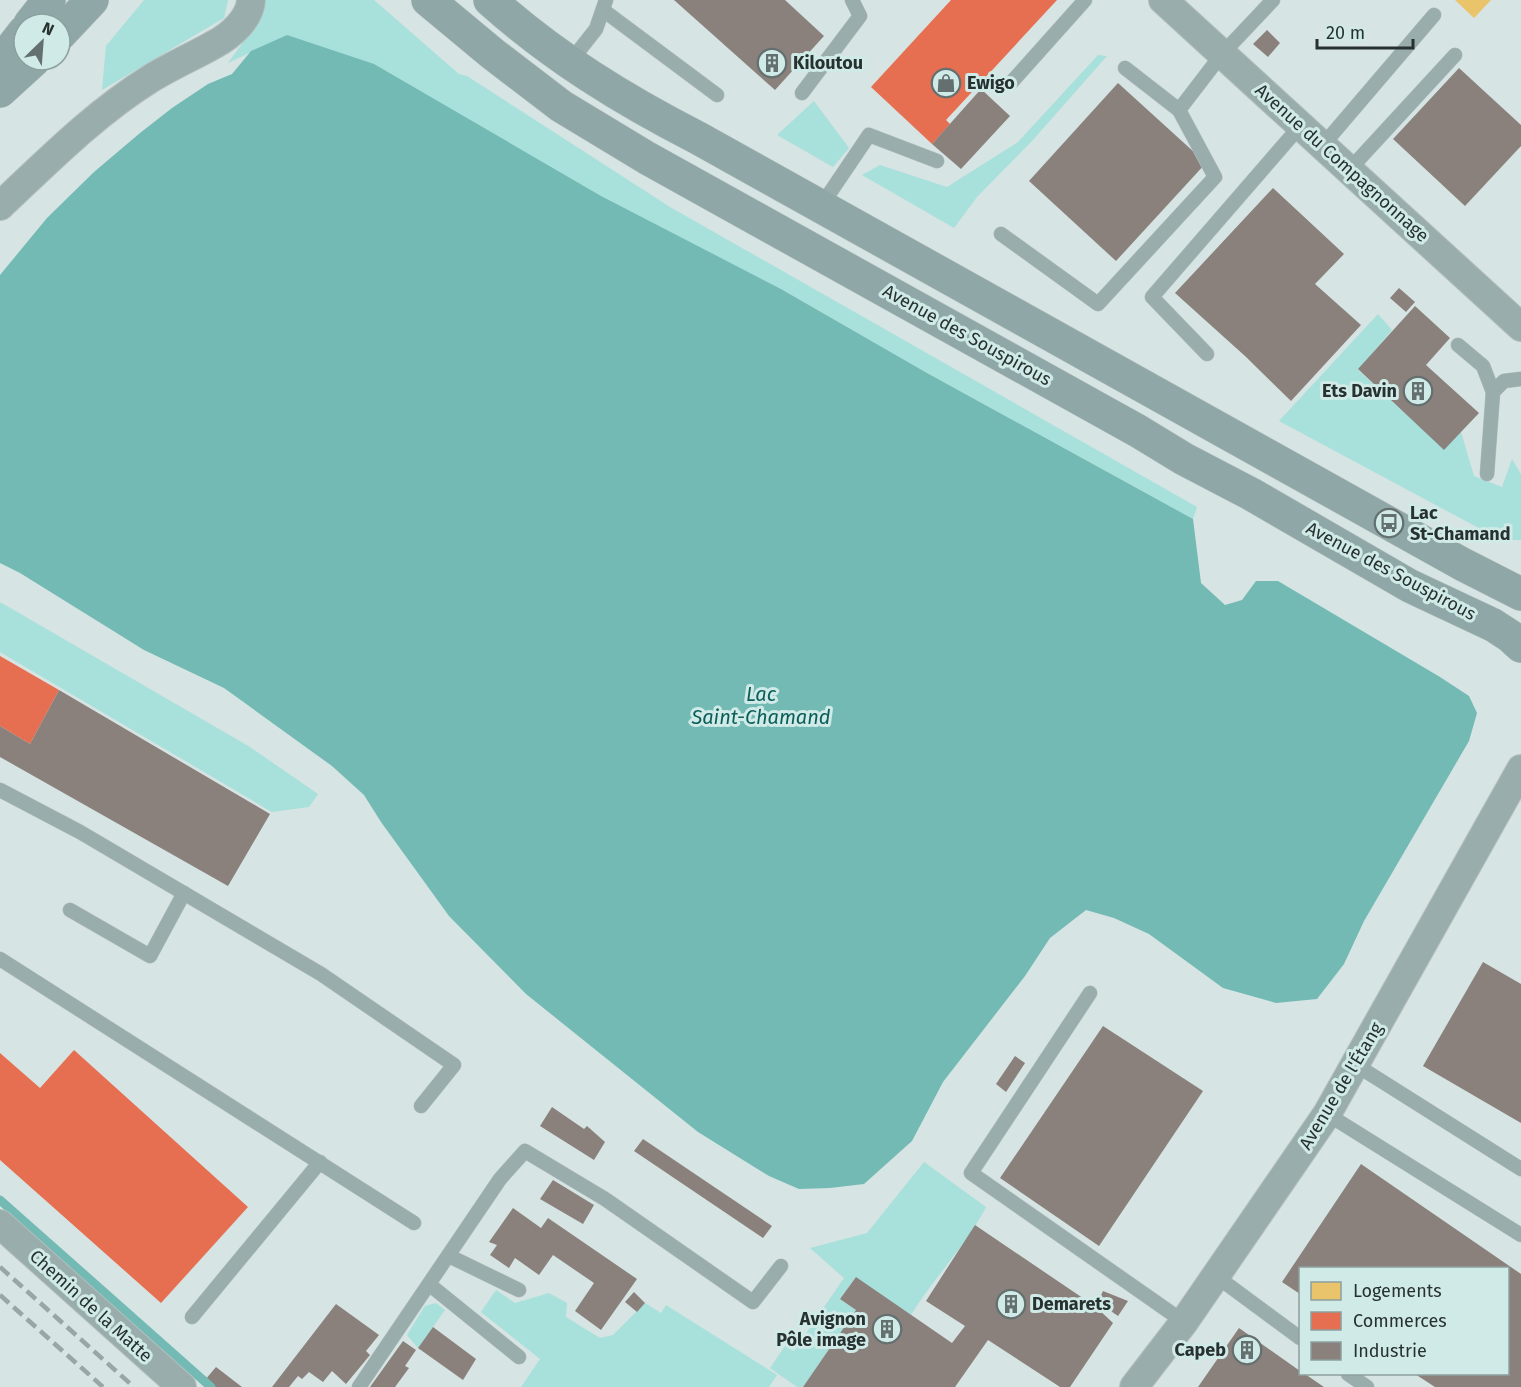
<svg xmlns="http://www.w3.org/2000/svg" width="1521" height="1387" viewBox="0 0 1521 1387" font-family="'Fira Sans',sans-serif">
	<style>
		.green { fill: #a8e0db }
		.water { fill: #73bab4 }
		.homes { fill: #e9c46a }
		.shops { fill: #e76f51 }
		.industry { fill: #8a817c }
		.lines { fill: none; stroke-linecap: round; stroke-linejoin: round }
		.stream { stroke: #73bab4; stroke-width: 9 }
		.service-casing { stroke: #b4bfbe; stroke-width: 15 }
		.minor-casing { stroke: #b4bfbe; stroke-width: 30 }
		.secondary-casing { stroke: #b4bfbe; stroke-width: 34 }
		.service { stroke: #99adac; stroke-width: 14 }
		.minor { stroke: #99adac; stroke-width: 28 }
		.secondary { stroke: #8fa8a7; stroke-width: 33 }
		.rail { stroke: #97a7a5; stroke-width: 4.5; stroke-dasharray: 12 6; stroke-linecap: butt }
		.labels { text-anchor: middle; dominant-baseline: central; stroke-width: 6; stroke-linejoin: round; paint-order: stroke }
		.poi-label { font-size: 18px; font-weight: bold; fill: #273130; stroke: #d0eae7; text-anchor: start }
		.street-label { font-size: 18px; fill: #273130; stroke: #d0eae7 }
		.water-label { font-size: 20px; font-style: italic; fill: #0a5d58; stroke: #d0eae7 }
	</style>
	<rect width="100%" height="100%" fill="#d6e4e3"/>
	<!-- green -->
	<g class="green">
		<path d="M144,0H228L224,18L102,90L106,46Z"/>
		<path d="M264,0H374L459,74L467,76L670,207L1197,507L1193,519L927,373L781,289L287,35L228,63L263,15Z"/>
		<path d="M1098,55L1107,56L1032,141L977,197L954,228L862,175L880,165L947,187L1018,142Z"/>
		<path d="M814,101L849,148L833,167L777,135Z"/>
		<path d="M1378,314L1392,330L1358,370L1444,449L1461,432L1474,476L1502,487L1512,459L1521,474V540H1501L1279,421Z"/>
		<path d="M0,602L250,747L318,794L309,807L272,812L0,652Z"/>
		<path d="M924,1162L986,1207C966,1246 934,1277 911,1315L855,1278L840,1299L856,1310L803,1387H797L770,1368L785,1346L794,1351L844,1278L810,1248L867,1233Z"/>
		<path d="M496,1290L515,1303L549,1293L567,1303L566,1317L600,1338L613,1335L645,1303L661,1313L666,1305L777,1375L769,1387H521L540,1359L481,1312Z"/>
		<path d="M436,1303L445,1310L418,1348L407,1335L425,1306Z"/>
	</g>
	<!-- water -->
	<path class="water" d="M287,35L374,64L601,196L781,289L927,373L1193,519L1201,583L1225,605L1242,600L1256,581H1278L1440,677L1469,696L1477,713L1469,741L1364,921L1344,964L1317,999L1276,1003L1223,988L1149,934L1114,918L1086,910L1050,938L1025,976L943,1082L912,1141L864,1184L830,1188L799,1189L769,1176L698,1132L526,994L449,916L381,822L364,795L332,766L224,688L144,650L20,573L0,563V275L47,218L94,172L140,133L172,108L208,84L232,74L251,51Z"/>
	<!-- homes -->
	<path class="homes" d="M1455,0H1491L1474,18Z"/>
	<!-- shops -->
	<g class="shops">
		<path d="M951,0H1057L946,120L950,124L932,144L871,87Z"/>
		<path d="M0,656L59,690L30,744L0,726Z"/>
		<path d="M74,1050L248,1207L161,1303L0,1160V1053L40,1088Z"/>
	</g>
	<!-- industry -->
	<g class="industry">
		<path d="M674,0H785L824,36L775,90Z"/>
		<path d="M1267,30L1280,43L1268,57L1253,44Z"/>
		<path d="M1459,68L1521,125V146L1465,206L1393,139Z"/>
		<path d="M1118,83L1206,163L1116,261L1029,181Z"/>
		<path d="M981,89L1010,116L961,169L932,144Z"/>
		<path d="M1273,188L1344,254L1315,284L1361,325L1291,401L1245,356L1175,293Z"/>
		<path d="M1399,288L1415,302L1406,312L1390,298Z"/>
		<path d="M1415,306L1450,338L1426,365L1479,413L1444,450L1358,369Z"/>
		<path d="M59,690L270,814L228,886L0,757V726L30,744Z"/>
		<path d="M1483,962L1521,984V1123L1423,1066Z"/>
		<path d="M1103,1026L1203,1091L1099,1246L1000,1178Z"/>
		<path d="M1015,1056L1025,1063L1006,1092L996,1084Z"/>
		<path d="M552,1107L584,1129L587,1126L605,1142L594,1160L540,1126Z"/>
		<path d="M643,1139L772,1226L763,1238L634,1151Z"/>
		<path d="M1361,1164L1521,1274V1387H1435L1415,1374H1508V1268H1300V1294L1282,1282Z"/>
		<path d="M553,1180L594,1205L583,1224L540,1199Z"/>
		<path d="M513,1208L541,1228L548,1218L637,1279L601,1330L575,1311L594,1283L553,1255L539,1275L515,1258L509,1268L490,1255L497,1245L489,1242Z"/>
		<path d="M975,1225L1096,1307L1113,1323L1070,1387H1060L988,1340L955,1387H803L856,1310L840,1299L856,1277L952,1343L965,1326L926,1301Z"/>
		<path d="M1103,1291L1128,1301L1118,1316L1098,1302Z"/>
		<path d="M634,1292L645,1303L637,1312L625,1302Z"/>
		<path d="M336,1304L379,1335L366,1351L370,1355L346,1384L332,1371L323,1382L309,1372L302,1379L298,1376L289,1387H272Z"/>
		<path d="M433,1327L476,1359L463,1380L418,1348Z"/>
		<path d="M1239,1328L1300,1371V1374H1305L1324,1387H1198Z"/>
		<path d="M403,1341L416,1350L405,1366L409,1368L395,1387H370Z"/>
		<path d="M216,1367L242,1387H214L205,1380Z"/>
	</g>
	<g class="lines">
		<!-- stream -->
		<path class="stream" d="M0,1200L211,1387"/>
		<!-- service casing -->
		<g class="service-casing">
			<g id="service">
				<path d="M603,10L717,95"/>
				<path d="M570,62L596,29L606,0"/>
				<path d="M1125,68L1179,110"/>
				<path d="M1010,84L1085,0"/>
				<path d="M802,93L860,16L852,0"/>
				<path d="M1323,145L1434,15"/>
				<path d="M1350,169L1455,55"/>
				<path d="M821,206L869,135L937,161"/>
				<path d="M1001,234L1098,304L1215,177L1179,110L1222,54L1273,0"/>
				<path d="M1458,345L1483,366L1493,392"/>
				<path d="M1207,354L1152,297L1301,125"/>
				<path d="M1487,474L1493,392L1504,381L1521,379"/>
				<path d="M0,790L80,832L321,974L454,1065L421,1106"/>
				<path d="M70,910L150,956L184,893"/>
				<path d="M0,959L414,1223"/>
				<path d="M1090,993L971,1173L1184,1322"/>
				<path d="M1356,1065L1521,1169"/>
				<path d="M1327,1114L1521,1235"/>
				<path d="M449,1256L519,1290"/>
				<path d="M1216,1276L1300,1338"/>
				<path d="M430,1285L519,1357"/>
				<path d="M192,1317L320,1162"/>
				<path d="M1348,1374L1367,1387"/>
				<path d="M359,1387L500,1179L525,1151L605,1199L753,1302L781,1266"/>
			</g>
		</g>
		<!-- minor casing -->
		<g class="minor-casing">
			<g id="minor">
				<path d="M1163,0L1521,327"/>
				<path d="M0,206C48,161 94,114 150,79C171,66 194,56 215,44C230,36 250,19 251,0"/>
				<path d="M0,1224L182,1387"/>
				<path d="M1134,1387L1184,1322L1327,1114L1521,769"/>
			</g>
		</g>
		<!-- secondary casing -->
		<g class="secondary-casing">
			<g id="secondary">
				<path d="M428,0L493,54L561,106L647,158L1138,431L1184,459L1251,494L1410,586L1493,625L1510,636L1521,646"/>
				<path d="M490,0C554,57 622,99 698,138L1462,564L1521,594"/>
				<path d="M30,24L49,0"/>
				<path d="M60,34L92,0"/>
				<path d="M0,63L24,32"/>
				<path d="M0,91L34,60"/>
			</g>
		</g>
		<!-- service -->
		<use href="#service" class="service"/>
		<!-- minor -->
		<use href="#minor" class="minor"/>
		<!-- secondary -->
		<use href="#secondary" class="secondary"/>
		<!-- rail -->
		<g class="rail">
			<path d="M0,1267L134,1387"/>
			<path d="M0,1295L103,1387"/>
		</g>
	</g>
	<!-- icons -->
	<defs>
		<g id="building-ring" transform="scale(1.5)"><circle r="9.5" fill="#d0eae7" stroke="#64706f" stroke-width="1.5"/><path d="M-4-6H4V6H1V3H-1V6H-4ZM-2.5-4.3h1.7v1.8h-1.7ZM.8-4.3h1.7v1.8H.8ZM-2.5-1h1.7V.8h-1.7ZM.8-1h1.7V.8H.8Z" fill="#64706f"/></g>
		<g id="shop-ring" transform="scale(1.5)"><circle r="9.5" fill="#d0eae7" stroke="#64706f" stroke-width="1.5"/><path d="M-5-2.5h2.3a2.7 3.5 0 0 1 5.4 0H5L5.5 6h-11ZM-1.5-2.5h3a1.5 2.3 0 0 0-3 0Z" fill="#64706f"/></g>
		<g id="bus-ring" transform="scale(1.5)"><circle r="9.5" fill="#d0eae7" stroke="#64706f" stroke-width="1.5"/><path d="M-5-6H5V4H4V6H2V4H-2V6H-4V4H-5ZM-3.5-4V0h7V-4ZM-3.5 1.2v1.5H-2V1.2ZM2 1.2v1.5H3.5V1.2Z" fill="#64706f"/></g>
	</defs>
	<g fill-rule="evenodd">
		<use href="#building-ring" x="772" y="63"/>
		<use href="#shop-ring" x="946" y="83"/>
		<use href="#building-ring" x="1418" y="391"/>
		<use href="#bus-ring" x="1389" y="523"/>
		<use href="#building-ring" x="1011" y="1304"/>
		<use href="#building-ring" x="887" y="1329"/>
		<use href="#building-ring" x="1247" y="1350"/>
	</g>
	<g class="labels">
		<!-- poi labels -->
		<g class="poi-label">
			<text x="793" y="63">Kiloutou</text>
			<text x="967" y="83">Ewigo</text>
			<text x="1397" y="391" text-anchor="end">Ets Davin</text>
			<text x="1410" y="513">Lac<tspan x="1410" dy="21">St-Chamand</tspan></text>
			<text x="1032" y="1304">Demarets</text>
			<text x="866" y="1319" text-anchor="end">Avignon<tspan x="866" dy="21">Pôle image</tspan></text>
			<text x="1226" y="1350" text-anchor="end">Capeb</text>
		</g>
		<!-- street labels -->
		<g class="street-label">
			<text transform="translate(1342 163) rotate(42)">Avenue du Compagnonnage</text>
			<text transform="translate(967 335) rotate(29)">Avenue des Souspirous</text>
			<text transform="translate(1391 571) rotate(28)">Avenue des Souspirous</text>
			<text transform="translate(1341 1086) rotate(-59)">Avenue de l'Étang</text>
			<text transform="translate(91 1306) rotate(42)">Chemin de la Matte</text>
		</g>
		<!-- water labels -->
		<g class="water-label">
			<text x="761" y="694">Lac<tspan x="761" dy="23">Saint-Chamand</tspan></text>
		</g>
	</g>
	<!-- legend -->
	<rect x="1299" y="1267" width="210" height="108" fill="#d0eae7" stroke="#8ca09e" stroke-width="1.5"/>
	<rect x="1311" y="1282" width="30" height="18" fill="#e9c46a" stroke="#8ca09e" stroke-width="1.5"/>
	<text x="1353" y="1297" font-size="18" fill="#273130">Logements</text>
	<rect x="1311" y="1312" width="30" height="18" fill="#e76f51" stroke="#8ca09e" stroke-width="1.5"/>
	<text x="1353" y="1327" font-size="18" fill="#273130">Commerces</text>
	<rect x="1311" y="1342" width="30" height="18" fill="#8a817c" stroke="#8ca09e" stroke-width="1.5"/>
	<text x="1353" y="1357" font-size="18" fill="#273130">Industrie</text>
	<!-- north arrow -->
	<g transform="translate(42 42) rotate(25)"><circle r="28" fill="#d0eae7" stroke="#8ca09e" stroke-width="1.5"/>
	<path d="M0-4.5L10 22L0 15L-10 22Z" fill="#64706f"/>
	<text y="-9" font-size="16" font-weight="bold" text-anchor="middle" fill="#273130">N</text>
	</g>
	<!-- scale -->
	<path d="M1317 39v9h96v-9" fill="none" stroke="#273130" stroke-width="3"/>
	<text x="1326" y="39" font-size="18" fill="#273130" stroke="#d0eae7" stroke-width="4.5" paint-order="stroke">20 m</text>
</svg>
